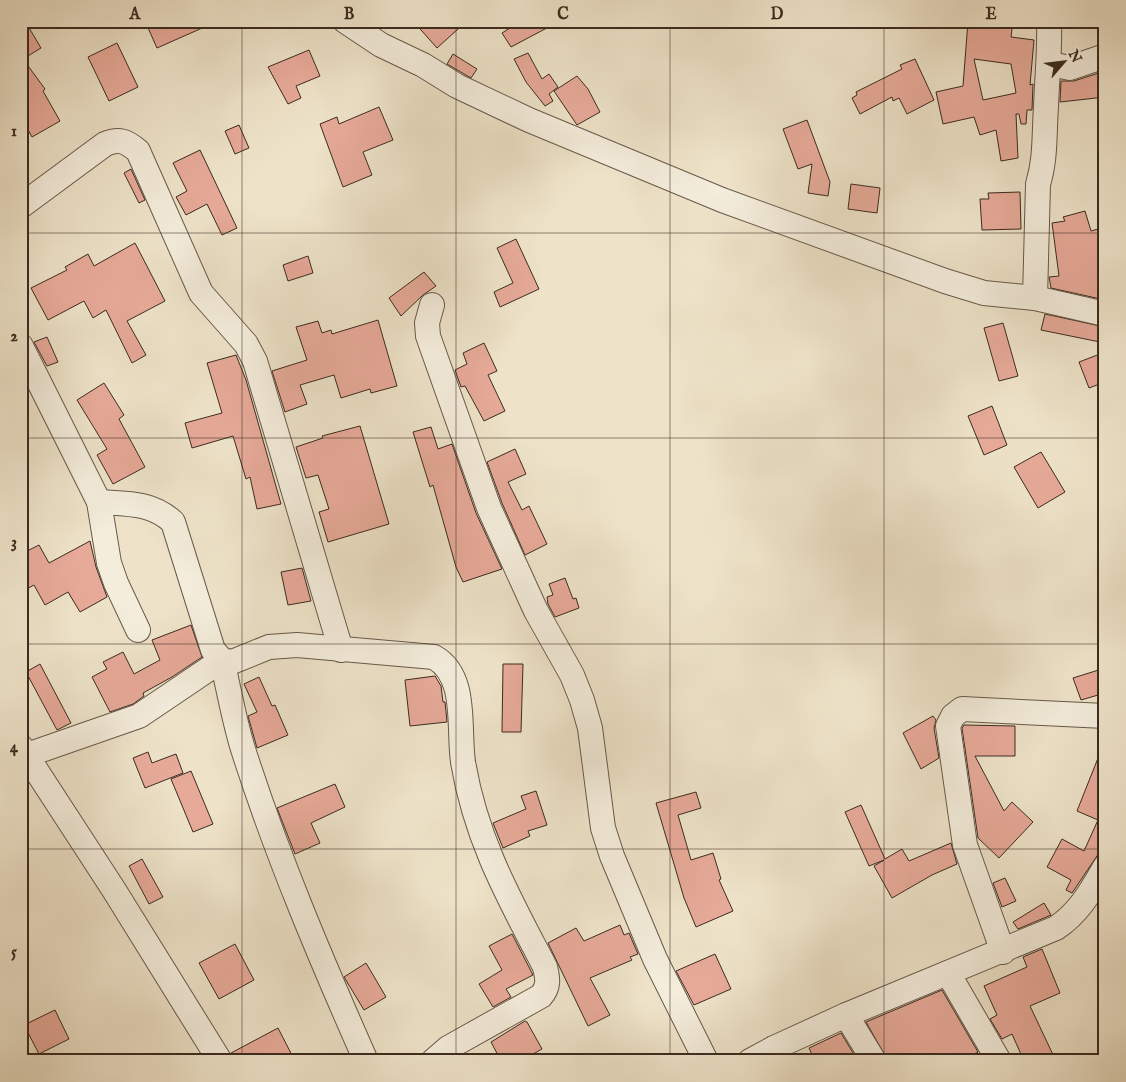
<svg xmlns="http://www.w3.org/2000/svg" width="1126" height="1082" viewBox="0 0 1126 1082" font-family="'IM FELL English',serif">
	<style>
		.building { fill: #e7aa99; stroke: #3b2b20; fill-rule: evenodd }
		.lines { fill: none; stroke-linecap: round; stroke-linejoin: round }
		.minor-casing { stroke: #68594a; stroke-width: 26 }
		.minor { stroke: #f4eddc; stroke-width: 24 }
		.grid { fill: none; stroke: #3b2b20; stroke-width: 1; stroke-opacity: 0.55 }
		.neatline { fill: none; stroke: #3b2b20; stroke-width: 2 }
		.grid-label { font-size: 16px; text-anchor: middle; font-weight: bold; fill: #3b2b20 }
	</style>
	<rect width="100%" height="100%" fill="#eee3c9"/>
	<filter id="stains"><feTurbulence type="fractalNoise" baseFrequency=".004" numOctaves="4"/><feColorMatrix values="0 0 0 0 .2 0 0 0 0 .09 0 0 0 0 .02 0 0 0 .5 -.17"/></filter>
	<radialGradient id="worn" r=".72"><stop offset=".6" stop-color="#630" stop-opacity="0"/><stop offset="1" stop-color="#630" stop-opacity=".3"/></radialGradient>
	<!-- building -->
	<g class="building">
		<path d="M21,21H25L41,48L23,59L45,89L43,91L60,121L32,137L21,117Z"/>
		<path d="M145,21H218L157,48Z"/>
		<path d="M413,21H467L437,48Z"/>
		<path d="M521,21H560L511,47L502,33Z"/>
		<path d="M968,21H1013L1011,37L1034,40L1030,85L1033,84L1032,110H1027L1026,124H1021L1019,114H1016L1018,158L1001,161L996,130L980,135L974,117L943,124L936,92L963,86ZM974,59L1011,64L1016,93L983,100Z"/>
		<path d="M117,43L138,87L109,101L88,57Z"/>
		<path d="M309,50L320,76L296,86L301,98L288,104L268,67Z"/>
		<path d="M528,53L542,79L549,74L558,87L549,94L553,101L545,106L526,82L514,59Z"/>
		<path d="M453,54L477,69L471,78L447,64Z"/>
		<path d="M915,59L934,100L907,114L899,98L893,101L892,97L860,114L852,98L857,95L856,92L902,69L900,65Z"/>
		<path d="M1105,71V97L1060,102L1061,81H1074Z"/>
		<path d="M577,76L588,89L600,112L577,125L554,91Z"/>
		<path d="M379,107L393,140L363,152L372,175L343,187L320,124L337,117L339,124Z"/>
		<path d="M807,120L830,182L828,196L808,193L812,164L798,169L783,129Z"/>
		<path d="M239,125L249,148L235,154L225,131Z"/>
		<path d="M200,150L237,228L222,235L207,204L186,215L176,197L187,191L173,163Z"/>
		<path d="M131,169L145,200L139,203L124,173Z"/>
		<path d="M851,184L880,188L877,213L848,209Z"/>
		<path d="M1020,192L1021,229L982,230L980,199H989L988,193Z"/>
		<path d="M1085,211L1091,231L1105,227V300L1051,288L1049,277L1059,276L1052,223L1065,221L1063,217Z"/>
		<path d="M516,239L539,289L500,307L494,292L513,283L497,248Z"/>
		<path d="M135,243L165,301L127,321L146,355L132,363L106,310L93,318L84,301L48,320L31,288L67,270L65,267L88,254L94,266Z"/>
		<path d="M308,256L313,273L288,281L283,265Z"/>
		<path d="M424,272L436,286L423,295L401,316L389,298Z"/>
		<path d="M1045,314L1105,327V343L1041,330Z"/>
		<path d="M378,320L397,386L371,393L370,389L341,398L334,375L300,385L307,404L285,412L272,371L307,360L296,327L318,321L322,333L331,330L332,334Z"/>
		<path d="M1003,323L1018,376L999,381L984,328Z"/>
		<path d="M47,337L58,362L47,366L34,342Z"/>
		<path d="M484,343L497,371L488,375L505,411L484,421L465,386L461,387L455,370L467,364L463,353Z"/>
		<path d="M1100,354L1105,365V382L1089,388L1079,362Z"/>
		<path d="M236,355L246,380L281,504L257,509L250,477L246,479L233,436L192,448L185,423L222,413L207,363Z"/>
		<path d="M104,383L124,415L119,419L145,467L113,484L97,455L107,449L77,400Z"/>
		<path d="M992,406L1007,445L984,455L968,416Z"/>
		<path d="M360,426L389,524L328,542L319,512L329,509L318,475L306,478L296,447L323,438L322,436Z"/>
		<path d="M431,427L438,449L452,444L476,513L502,569L463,582L456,567L433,485L430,487L413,432Z"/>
		<path d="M515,449L526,474L508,482L522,510L529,506L547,544L525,555L502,503L487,462Z"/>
		<path d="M1041,452L1065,492L1038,508L1014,467Z"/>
		<path d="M90,541L96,567L107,597L80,612L68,592L45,605L34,585L21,592V554L39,545L49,563Z"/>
		<path d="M302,568L311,601L288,605L281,572Z"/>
		<path d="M565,578L573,599L576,598L579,608L555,617L548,604L547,597L553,595L549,584Z"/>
		<path d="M191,625L202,657L172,677L143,693L144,696L133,704L110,712L92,677L107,669L103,662L123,652L134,674L160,660L152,640Z"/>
		<path d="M40,664L71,723L57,730L26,672Z"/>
		<path d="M503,664H523L521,732H502Z"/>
		<path d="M1105,668V693L1081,700L1073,678Z"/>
		<path d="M435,676L441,686L443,702H445L447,722L410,726L405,680Z"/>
		<path d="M259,677L272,706L275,705L288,735L257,748L248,716L257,712L244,684Z"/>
		<path d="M933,716L936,720L934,728L939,758L921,769L903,733Z"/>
		<path d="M964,725L1015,726V756H975L1004,811L1012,802L1033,822L999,858L978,838L962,728Z"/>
		<path d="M1104,743L1105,844L1072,893L1066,890L1071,880L1047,867L1062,839L1084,851L1098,820L1077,811Z"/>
		<path d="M148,752L152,763L176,754L183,773L145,788L133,758Z"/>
		<path d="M191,771L213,824L193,832L171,779Z"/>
		<path d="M335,784L345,807L311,823L320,843L295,854L277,808Z"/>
		<path d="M536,791L547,825L528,831L530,836L503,848L493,823L526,809L521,796Z"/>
		<path d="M696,792L701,808L678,815L691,860L713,853L721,879L719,880L733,911L696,927L684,898L656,803Z"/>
		<path d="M861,805L885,859L902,849L909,861L951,843L957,864L932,875L892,898L874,866L884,860L869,866L845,812Z"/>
		<path d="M142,859L163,897L149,904L129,866Z"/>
		<path d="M1005,878L1016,901L1002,907L993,883Z"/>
		<path d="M1044,903L1051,915L1018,929L1013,922Z"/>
		<path d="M620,925L624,935L629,933L638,954L630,957L632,960L590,978L610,1015L588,1026L548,943L576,928L584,941Z"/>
		<path d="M512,934L533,975L506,989L511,997L493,1007L479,984L502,970L489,946Z"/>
		<path d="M235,944L254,980L219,999L199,963Z"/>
		<path d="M1042,949L1060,993L1030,1006L1056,1061H1024L1012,1034L1002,1039L990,1019L997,1015L984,986L1027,967L1023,957Z"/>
		<path d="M715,954L731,989L694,1005L676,971Z"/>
		<path d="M366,963L386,997L364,1010L344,977Z"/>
		<path d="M942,990L978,1052L961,1061H888L866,1022Z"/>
		<path d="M55,1010L69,1039L39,1054L24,1025Z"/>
		<path d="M525,1021L527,1022L542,1049L521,1061H501L491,1042Z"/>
		<path d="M278,1028L295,1061H234L231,1053Z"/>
		<path d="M841,1033L858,1061H815L809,1048Z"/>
	</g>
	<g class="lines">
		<!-- minor casing -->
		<g class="minor-casing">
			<g id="minor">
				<path d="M345,21L381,45L423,65L457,86L529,120L722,200L945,281L984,293L1035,298L1105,314"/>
				<path d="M1050,64L1070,68L1105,56"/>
				<path d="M21,206L105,144C119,138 126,141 138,151L201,293L246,344L255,361L341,650"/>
				<path d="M1035,298L1038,184C1046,158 1044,133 1046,107C1047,78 1050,50 1049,21"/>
				<path d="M432,305L427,323L428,336L489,508L536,611L572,675L582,700L590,728L603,828L612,856L655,959L706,1061"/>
				<path d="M21,346L99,502L109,563L116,583L138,630"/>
				<path d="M99,502C128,504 151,502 173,522L213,650L222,660L232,662L269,647L297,645L434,657C468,676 458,727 463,762C476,840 509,898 545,967C548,979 549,987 541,996L448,1048L433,1061"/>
				<path d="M21,747L114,890L220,1061"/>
				<path d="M27,755L139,716L222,660C229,690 234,720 243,749C277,856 321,959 366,1061"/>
				<path d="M1003,952L965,845L948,726L953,716L962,709L1105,716"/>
				<path d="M948,973L999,1061"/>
				<path d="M846,1015L874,1061"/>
				<path d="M750,1061L774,1048"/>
				<path d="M781,1061L774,1048L846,1015L1056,928C1079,913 1091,891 1105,867"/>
			</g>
		</g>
		<!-- minor -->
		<use href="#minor" class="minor"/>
	</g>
	<!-- grid -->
	<path class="grid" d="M242,21V1061M456,21V1061M670,21V1061M884,21V1061M21,233H1105M21,438H1105M21,644H1105M21,849H1105"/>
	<!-- margin -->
	<rect width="1126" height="1082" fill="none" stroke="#eee3c9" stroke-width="55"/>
	<!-- north arrow -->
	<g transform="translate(1064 62) rotate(62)" stroke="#f4eddc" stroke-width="4" paint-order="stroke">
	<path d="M0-4L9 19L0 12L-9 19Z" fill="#3b2b20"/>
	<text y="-8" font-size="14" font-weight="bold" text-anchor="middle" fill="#3b2b20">N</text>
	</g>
	<rect x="28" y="28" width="1070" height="1026" class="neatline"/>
	<g class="grid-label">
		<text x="135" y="19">A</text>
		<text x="349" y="19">B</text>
		<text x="563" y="19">C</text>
		<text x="777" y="19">D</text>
		<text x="991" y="19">E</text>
		<text x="14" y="136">1</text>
		<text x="14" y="341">2</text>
		<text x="14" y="547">3</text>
		<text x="14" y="752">4</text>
		<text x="14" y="957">5</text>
	</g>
	<rect width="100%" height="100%" filter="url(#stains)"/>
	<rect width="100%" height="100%" fill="url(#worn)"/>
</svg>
